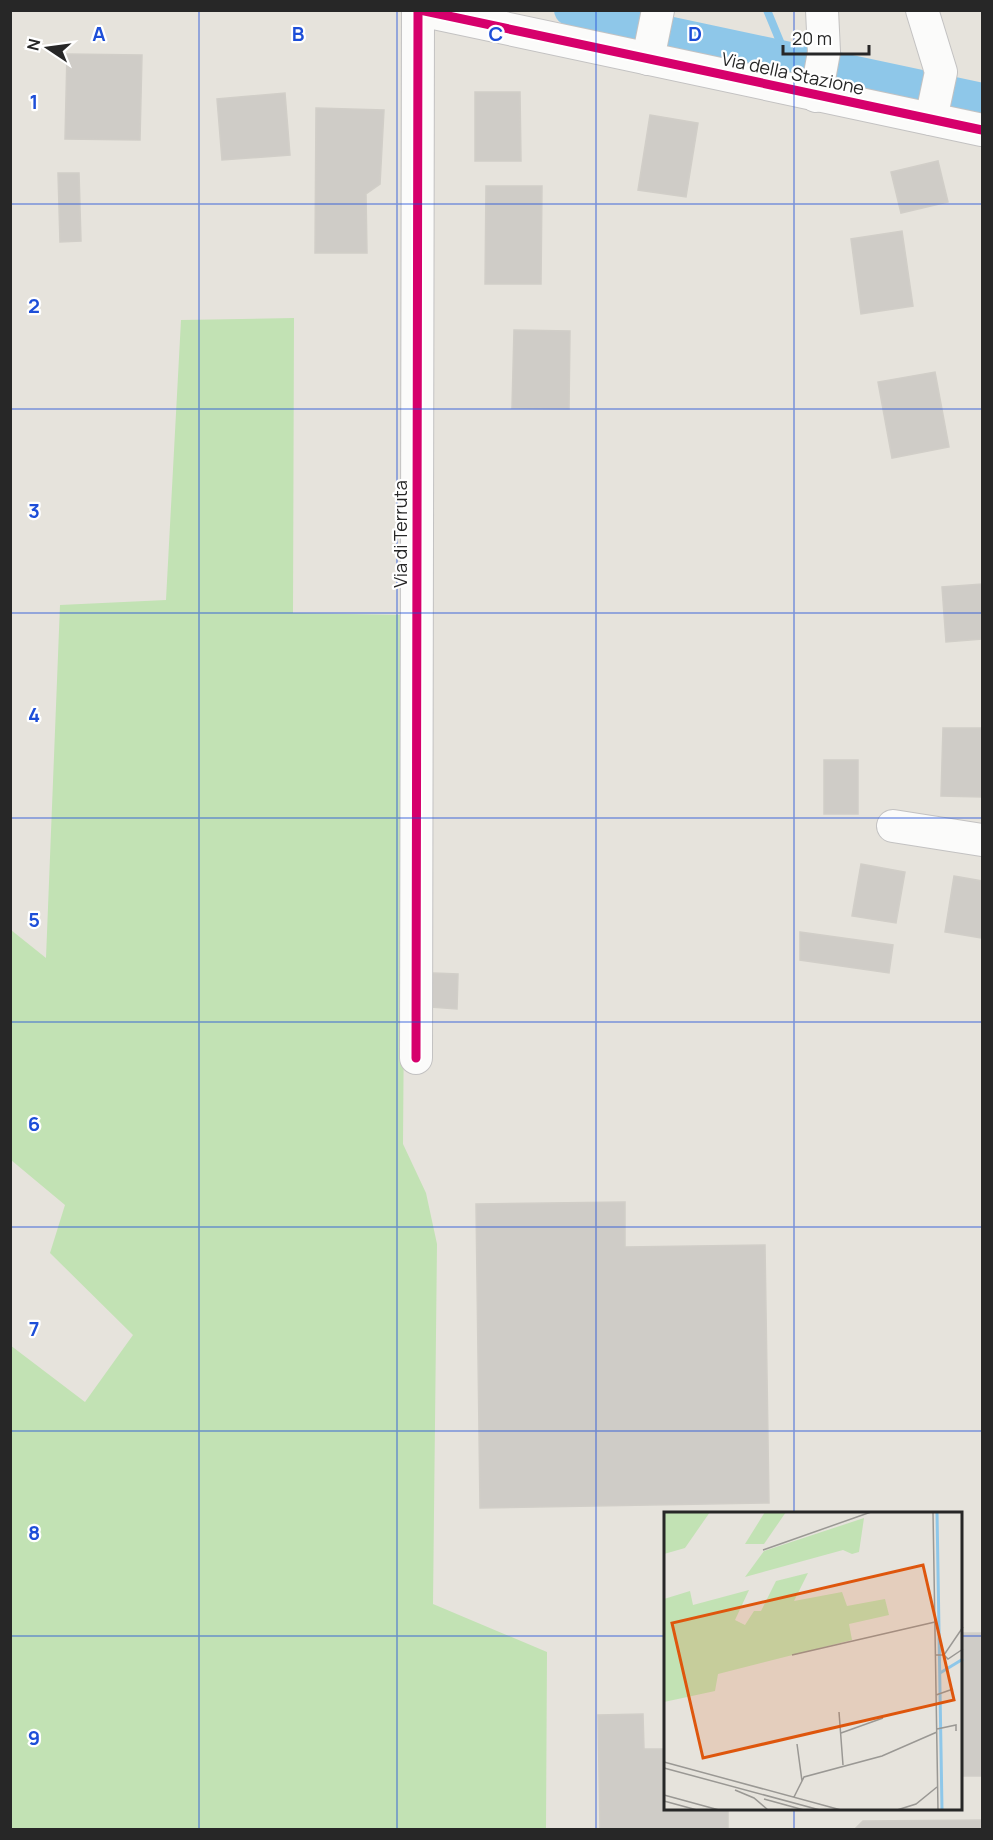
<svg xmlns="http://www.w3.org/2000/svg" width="993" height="1840" viewBox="0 0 993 1840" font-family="Manrope,sans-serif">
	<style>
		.green { fill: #c2e2b4 }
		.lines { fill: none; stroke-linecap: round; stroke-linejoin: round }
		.stream { stroke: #8ec7e9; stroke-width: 8 }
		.canal { stroke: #8ec7e9; stroke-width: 30 }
		.building { fill: #cfccc7; stroke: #d1cec8; stroke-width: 1.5 }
		.minor-casing { stroke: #c3c2c2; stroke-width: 34 }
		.minor { stroke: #fbfbfa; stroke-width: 32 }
		.cycleway-casing { stroke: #fff; stroke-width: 13 }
		.cycleway { stroke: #d6006c; stroke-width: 9 }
		.grid { fill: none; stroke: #1d4ed8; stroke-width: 1.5; stroke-opacity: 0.55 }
		.labels { text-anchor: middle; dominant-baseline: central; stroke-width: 4.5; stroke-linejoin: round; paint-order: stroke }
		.street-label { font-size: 18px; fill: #272727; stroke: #fff }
		.inset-river { fill: none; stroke: #8ec7e9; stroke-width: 3 }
		.inset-road { fill: none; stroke: #9a9894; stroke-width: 1.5 }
		.view { fill: #de560d; fill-opacity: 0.15; stroke: #de560d; stroke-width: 3 }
		.inset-edge { fill: none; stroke: #272727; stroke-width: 3 }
		.grid-label { font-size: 20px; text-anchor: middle; font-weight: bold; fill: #1d4ed8; stroke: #fff; stroke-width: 4.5; stroke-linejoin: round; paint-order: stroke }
	</style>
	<rect width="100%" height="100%" fill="#e6e3dc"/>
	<!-- green -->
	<path class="green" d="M294,318L293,613L407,615L403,1144L426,1193L437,1244L433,1604L547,1652L546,1829H11L10,1345L85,1402L133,1335L50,1253L65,1205L11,1160V930L46,958L60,605L166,600L181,320Z"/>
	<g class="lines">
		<!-- stream -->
		<path class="stream" d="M767,10L786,56"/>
		<!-- canal -->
		<path class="canal" d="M569,10L982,98"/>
	</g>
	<!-- building -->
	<g class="building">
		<path d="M67,54L142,55L140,140L65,139Z"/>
		<path d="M475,92H520L521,161H475Z"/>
		<path d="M285,93L290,155L222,160L217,99Z"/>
		<path d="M316,108L384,110L380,184L366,194L367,253H315Z"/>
		<path d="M650,115L698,123L686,197L638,190Z"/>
		<path d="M938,161L948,202L901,213L891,172Z"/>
		<path d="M58,173H79L81,241L60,242Z"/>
		<path d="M486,186H542L541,284H485Z"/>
		<path d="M902,231L913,306L861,314L851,239Z"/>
		<path d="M514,330L570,331L569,409L512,408Z"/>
		<path d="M935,372L949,447L892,458L878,382Z"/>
		<path d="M982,584V639L946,642L942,587Z"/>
		<path d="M943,728H982V797L941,796Z"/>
		<rect x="824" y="760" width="34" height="54"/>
		<path d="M861,864L905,872L896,923L852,916Z"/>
		<path d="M954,876L982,881V938L945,932Z"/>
		<path d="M800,932L893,945L889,973L800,960Z"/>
		<path d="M433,973L458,974L457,1009L431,1007Z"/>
		<path d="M625,1202V1247L765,1245L769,1503L480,1508L476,1204Z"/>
		<rect x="962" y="1633" width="20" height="143"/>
		<path d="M643,1714L644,1749H666V1808H728V1830H600L598,1715Z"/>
		<path d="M982,1820V1830H854L863,1821Z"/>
	</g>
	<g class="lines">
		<!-- minor casing -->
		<g class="minor-casing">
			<g id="minor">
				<path d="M420,10L982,130"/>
				<path d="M922,10L941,72L931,119"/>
				<path d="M648,59L658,10"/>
				<path d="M816,96L824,52L822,10"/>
				<path d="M893,826L982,840"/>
				<path d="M416,1058L418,10"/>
			</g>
		</g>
		<!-- minor -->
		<use href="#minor" class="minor"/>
		<!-- cycleway casing -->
		<g class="cycleway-casing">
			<g id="cycleway">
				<path d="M420,10L982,130"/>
				<path d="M416,1058L418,10"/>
			</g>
		</g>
		<!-- cycleway -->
		<use href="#cycleway" class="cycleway"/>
	</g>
	<!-- grid -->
	<path class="grid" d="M199,10V1830M397,10V1830M596,10V1830M794,10V1513M10,204H982M10,409H982M10,613H982M10,818H982M10,1022H982M10,1227H982M10,1431H982M10,1636H666M962,1636H982M794,1808V1830"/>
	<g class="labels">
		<!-- street labels -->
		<g class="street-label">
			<text transform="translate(793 73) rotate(12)">Via della Stazione</text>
			<text transform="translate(400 534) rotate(-90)">Via di Terruta</text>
		</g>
	</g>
	<!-- overview -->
	<g transform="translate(664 1512)">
		<rect width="298" height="298" fill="#e6e3dc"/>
		<path d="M0,0H46L21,36L0,42ZM101,0H122L100,32H81ZM200,6L195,40L188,42L179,38L81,65L100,39ZM144,61L130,89L178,80L183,94L221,87L225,103L185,112L188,128L54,162L51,179L0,190V87L26,79L29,93L85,78L71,108L81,113L90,99H97L112,69Z" fill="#c2e2b4"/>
		<path class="inset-river" d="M273,0L278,298M276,161L299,147"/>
		<path class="inset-road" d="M269,0L274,298M99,38L207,0M128,143L271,110M271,143H280L299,115M280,143L284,147L299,137M272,183L289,177M175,200L179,253M273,217L292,213V219M177,221L219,206M133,232L138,269M0,250L177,298M0,256L156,298M71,278L90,286L104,298M0,283L55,298M130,285L140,265L218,244L273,220M100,287L140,298M0,289L33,298M233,298L252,292L273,275"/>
		<path class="view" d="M259,53L290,188L39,246L8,111Z"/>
		<rect width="298" height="298" class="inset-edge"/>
	</g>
	<g class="grid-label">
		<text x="99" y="41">A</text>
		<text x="298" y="41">B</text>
		<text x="496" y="41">C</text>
		<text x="695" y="41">D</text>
		<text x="34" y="109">1</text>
		<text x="34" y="313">2</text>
		<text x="34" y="518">3</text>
		<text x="34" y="722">4</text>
		<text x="34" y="927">5</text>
		<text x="34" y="1131">6</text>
		<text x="34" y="1336">7</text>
		<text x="34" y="1540">8</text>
		<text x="34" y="1745">9</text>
	</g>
	<!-- border -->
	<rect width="993" height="1840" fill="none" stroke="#272727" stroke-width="24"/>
	<!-- north arrow -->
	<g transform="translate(48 48) rotate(283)" stroke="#ffffff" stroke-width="4.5" paint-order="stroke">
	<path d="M0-4.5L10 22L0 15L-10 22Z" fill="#272727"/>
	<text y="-9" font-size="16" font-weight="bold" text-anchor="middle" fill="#272727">N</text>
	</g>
	<!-- scale -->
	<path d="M783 45v9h86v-9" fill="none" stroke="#272727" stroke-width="3"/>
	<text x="792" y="45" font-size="18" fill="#272727" stroke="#ffffff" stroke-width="4.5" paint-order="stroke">20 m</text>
</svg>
